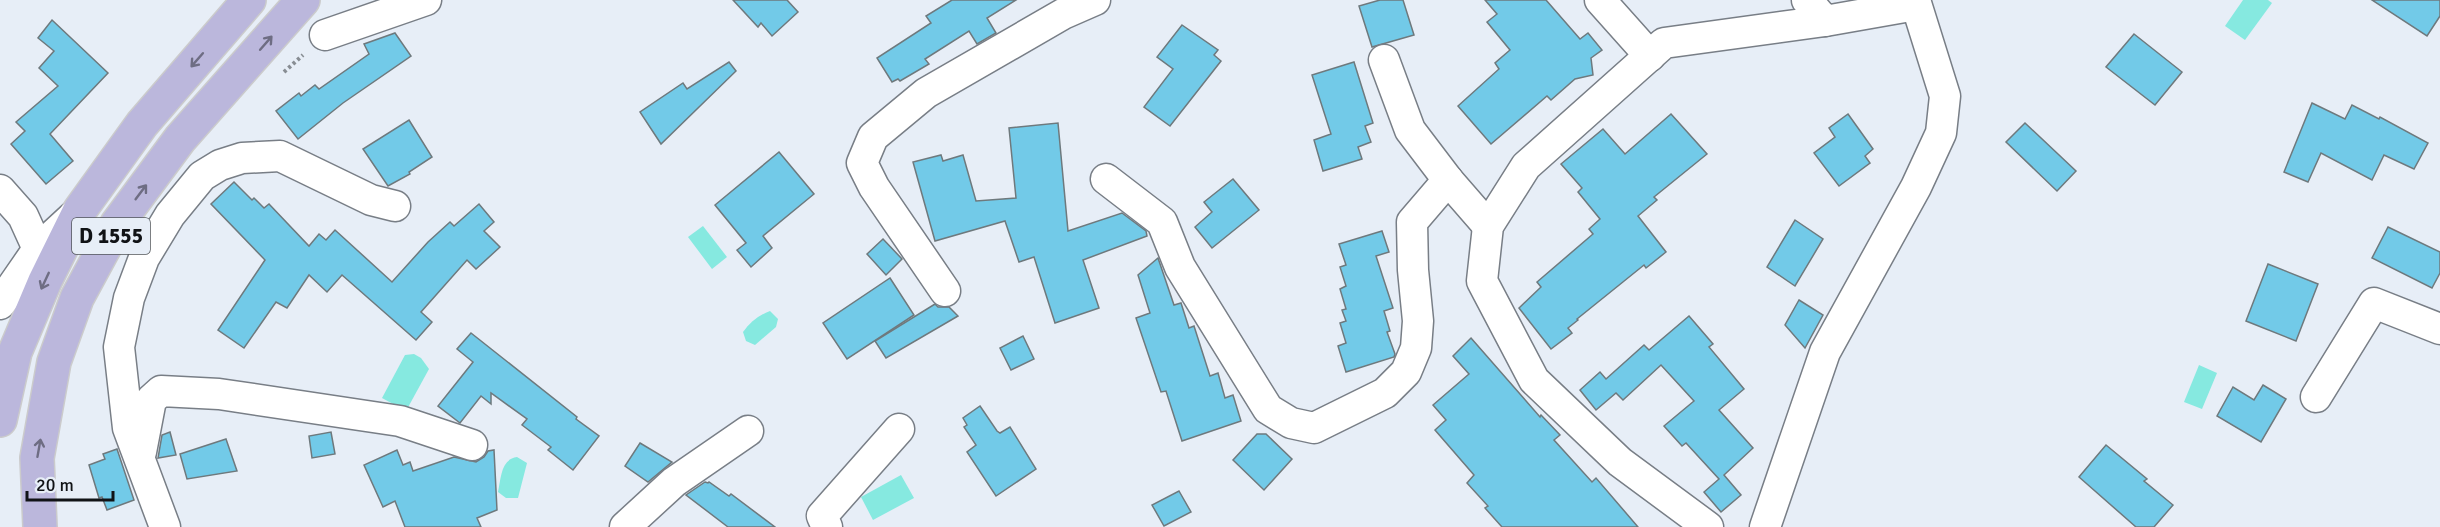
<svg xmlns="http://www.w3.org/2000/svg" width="2440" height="527" viewBox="0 0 2440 527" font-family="Signika,sans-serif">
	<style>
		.water { fill: #86e9e0 }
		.building { fill: #72cae8; stroke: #6e797d; stroke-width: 1.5 }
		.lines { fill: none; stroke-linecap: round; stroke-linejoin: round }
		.minor-casing { stroke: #787e86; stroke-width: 33 }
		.major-casing { stroke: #cbcbcc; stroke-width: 36 }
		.path { stroke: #888d93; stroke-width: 4; stroke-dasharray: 3 3; stroke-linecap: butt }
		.minor { stroke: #fff; stroke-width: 30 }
		.major { stroke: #bbb7dc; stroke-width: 33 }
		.oneway { stroke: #6e6d83 }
		.labels { text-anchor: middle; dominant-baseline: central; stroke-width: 6; stroke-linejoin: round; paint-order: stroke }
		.shield { fill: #e7eef7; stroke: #51555a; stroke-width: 1.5 }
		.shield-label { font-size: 21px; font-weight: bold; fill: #111316 }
	</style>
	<rect width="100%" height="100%" fill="#e7eef7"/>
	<!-- water -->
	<g class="water">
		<path d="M2243,0H2268L2272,3L2245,40L2225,26Z"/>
		<path d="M703,226L727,257L712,269L688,237Z"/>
		<path d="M770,311L778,319L776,327L755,345L746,341L743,332C750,322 759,315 770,311Z"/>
		<path d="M414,354L421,358L429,369L406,411L382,398L405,355Z"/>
		<path d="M2199,365L2217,373L2202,409L2184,402Z"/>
		<path d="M517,457L527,463L518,498H506L498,492C501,478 501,459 517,457Z"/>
		<path d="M901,475L914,498L873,520L861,497Z"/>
	</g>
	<!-- building -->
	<g class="building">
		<path d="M733,0H787L798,12L772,36L761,23L758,27Z"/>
		<path d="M952,0H1016L987,18L996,33L977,44L969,31L925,59L929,64L900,81L898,79L892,82L877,58L931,23L926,16Z"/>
		<path d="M1380,0H1403L1414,35L1372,47L1359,6Z"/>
		<path d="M1485,0H1546L1580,39L1588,33L1602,50L1591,58L1593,75L1575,79L1551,100L1547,96L1491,144L1458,106L1499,69L1495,63L1510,50L1487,22L1497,14Z"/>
		<path d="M2372,0H2440V16L2427,36Z"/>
		<path d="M52,20L108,73L50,134L73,161L46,184L11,144L25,131L16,122L58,86L39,68L54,51L38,38Z"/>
		<path d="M1182,25L1218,50L1214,55L1221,61L1170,126L1144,107L1173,69L1157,57Z"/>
		<path d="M395,33L411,56L343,103L298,139L276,111L299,93L301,96L315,85L319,89L369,54L364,44Z"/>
		<path d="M2134,34L2182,72L2155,105L2106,67Z"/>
		<path d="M729,62L736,71L661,144L640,112L683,83L687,89Z"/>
		<path d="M1354,62L1373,123L1365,126L1371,142L1358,147L1362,159L1323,171L1314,140L1331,134L1312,75Z"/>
		<path d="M2312,103L2345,119L2352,105L2379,119L2380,117L2428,143L2414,169L2384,155L2372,180L2321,153L2308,182L2284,172Z"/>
		<path d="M1671,114L1707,154L1654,197L1657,200L1638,216L1666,252L1646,268L1644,265L1577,319L1578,320L1568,328L1572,333L1551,349L1519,308L1541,287L1537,282L1593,234L1589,229L1600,219L1578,192L1582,188L1561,164L1603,129L1625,154Z"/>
		<path d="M1848,114L1873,149L1865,156L1870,163L1839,186L1814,153L1835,137L1829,128Z"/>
		<path d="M409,120L432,157L409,172L410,174L388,186L363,149Z"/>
		<path d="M1058,123L1068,231L1122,213L1146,231L1147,236L1083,260L1099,308L1055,323L1034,257L1019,262L1005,221L935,241L913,162L941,155L943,161L963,155L976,201L1016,198L1009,128Z"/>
		<path d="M2025,123L2076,171L2057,191L2006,142Z"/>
		<path d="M779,152L814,194L763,236L772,248L751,267L737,250L746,243L715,205Z"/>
		<path d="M1233,179L1259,210L1212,248L1195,227L1212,212L1204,202Z"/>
		<path d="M234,182L252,200L254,198L264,208L269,204L309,246L319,234L326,240L335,230L392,282L428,242L450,222L454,226L479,204L494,222L484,231L500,247L476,269L467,260L421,312L432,322L416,340L342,275L327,292L309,275L287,308L276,302L244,348L218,330L265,260L211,204Z"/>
		<path d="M1795,220L1823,239L1795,286L1767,267Z"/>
		<path d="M2388,227L2440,252V273L2432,288L2372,258Z"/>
		<path d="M1382,231L1389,252L1376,256L1393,308L1384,311L1390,331L1387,332L1395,354L1394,357L1346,372L1338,346L1346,343L1340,323L1346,321L1342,310L1346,309L1340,289L1346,286L1340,267L1346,265L1339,244Z"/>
		<path d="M883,239L902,259L886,275L867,254Z"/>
		<path d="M1158,258L1174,305L1181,303L1189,328L1194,326L1210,376L1218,373L1225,398L1233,395L1241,421L1182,441L1166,391L1161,392L1136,318L1150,313L1138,275Z"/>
		<path d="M2268,264L2318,284L2296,341L2246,321Z"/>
		<path d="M890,278L914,315L847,359L823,323Z"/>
		<path d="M1799,300L1823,315L1805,348L1785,325Z"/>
		<path d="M935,304L938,307H949L958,316L886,358L875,341Z"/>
		<path d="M1689,316L1713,344L1709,347L1744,389L1719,410L1753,448L1724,475L1741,495L1721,512L1704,492L1719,479L1686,443L1682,446L1664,426L1694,401L1661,365L1623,400L1616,393L1596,410L1580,390L1600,372L1606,379L1644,345L1649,350Z"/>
		<path d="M471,333L577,417L576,419L599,436L573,470L548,450L551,447L522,425L527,419L491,393V404L481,396L460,423L438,406L473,362L457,349Z"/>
		<path d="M1023,336L1034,359L1011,370L1000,348Z"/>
		<path d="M1471,338L1540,417L1541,415L1560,435L1554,440L1592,482L1596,478L1638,527H1502L1485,508L1488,506L1467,483L1474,475L1435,430L1446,420L1433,405L1469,374L1453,356Z"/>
		<path d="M2263,385L2286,399L2261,442L2217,416L2233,387L2254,400Z"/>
		<path d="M980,406L997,431L1000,433L1010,427L1036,469L996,496L967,452L976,445L964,427L967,425L963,418Z"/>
		<path d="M170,432L176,455L158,458L162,435Z"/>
		<path d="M331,432L335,454L312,458L309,436Z"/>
		<path d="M1257,434H1266L1292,459L1264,490L1233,460Z"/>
		<path d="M226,439L237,471L187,479L180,454Z"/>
		<path d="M640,443L672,462L648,482L625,466Z"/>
		<path d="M2106,445L2147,479L2144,481L2173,505L2154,527H2136L2079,477Z"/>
		<path d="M117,449L134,500L107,510L102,497L99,498L89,465L105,459L103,454Z"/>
		<path d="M397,450L403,465L410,462L413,471L454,457L476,462L484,457L488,451L494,450L497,510L477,518L481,527H405L395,501L383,507L364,465Z"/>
		<path d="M705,482L708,483L709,482L729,496L731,494L775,527H728L686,495Z"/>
		<path d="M1179,491L1191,512L1164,526L1152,505Z"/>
	</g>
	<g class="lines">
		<!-- minor casing -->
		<g class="minor-casing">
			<g id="minor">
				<path d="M1600,0L1650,56"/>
				<path d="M1807,0L1825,21L1916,5"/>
				<path d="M325,35L426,0"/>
				<path d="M1384,60L1410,130L1448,180L1488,226"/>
				<path d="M1106,179L1162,222L1180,267L1268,409L1291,423L1314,428L1385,393L1406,372L1416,348L1418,321L1413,270L1412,222L1448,180"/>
				<path d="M0,190L23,216L38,249"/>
				<path d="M945,291L874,187L862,163L873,137L926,93L1063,14L1095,0"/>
				<path d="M0,304L38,249L76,214"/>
				<path d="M2316,397L2374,303L2440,329"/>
				<path d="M141,452L151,400L161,391L219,394L400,421L472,445"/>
				<path d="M165,527L128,428L119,347L129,298L144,258L170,215L202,176L220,165L242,158L280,156L371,200L395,206"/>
				<path d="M625,527L674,482L748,431"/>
				<path d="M827,527L822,516L899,429"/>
				<path d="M1708,527L1620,462L1534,380L1482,281L1488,226L1526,166L1664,43L1825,21"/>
				<path d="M1765,527L1825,352L1916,187L1941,133L1945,96L1915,0"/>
			</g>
		</g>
		<!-- major casing -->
		<g class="major-casing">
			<g id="major">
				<path d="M0,420L15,352L45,281L80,210L142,124L249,0"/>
				<path d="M40,527L37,458L54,362L77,298L117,224L180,139L303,0"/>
			</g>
		</g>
		<!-- path -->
		<path class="path" d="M284,72L303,55"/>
		<!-- minor -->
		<use href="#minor" class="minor"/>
		<!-- major -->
		<use href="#major" class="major"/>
	</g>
	<!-- one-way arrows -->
	<defs><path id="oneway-shaft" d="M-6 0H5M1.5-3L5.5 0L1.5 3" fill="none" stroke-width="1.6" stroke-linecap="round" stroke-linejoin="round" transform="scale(1.5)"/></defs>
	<g class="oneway">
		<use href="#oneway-shaft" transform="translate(266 43) rotate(-49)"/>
		<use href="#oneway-shaft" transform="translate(197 60) rotate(131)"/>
		<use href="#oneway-shaft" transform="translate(141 192) rotate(-53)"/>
		<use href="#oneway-shaft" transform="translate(45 281) rotate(115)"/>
		<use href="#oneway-shaft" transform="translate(39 448) rotate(-80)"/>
	</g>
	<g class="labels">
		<!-- shield labels -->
		<rect class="shield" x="72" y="218" width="78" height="36" rx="4.5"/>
		<g class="shield-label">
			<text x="111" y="236">D 1555</text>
		</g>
	</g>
	<!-- scale -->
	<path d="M27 491v9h86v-9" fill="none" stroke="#111316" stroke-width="3"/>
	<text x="36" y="491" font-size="18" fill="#111316" stroke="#e7eef7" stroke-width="4.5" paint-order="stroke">20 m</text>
</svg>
